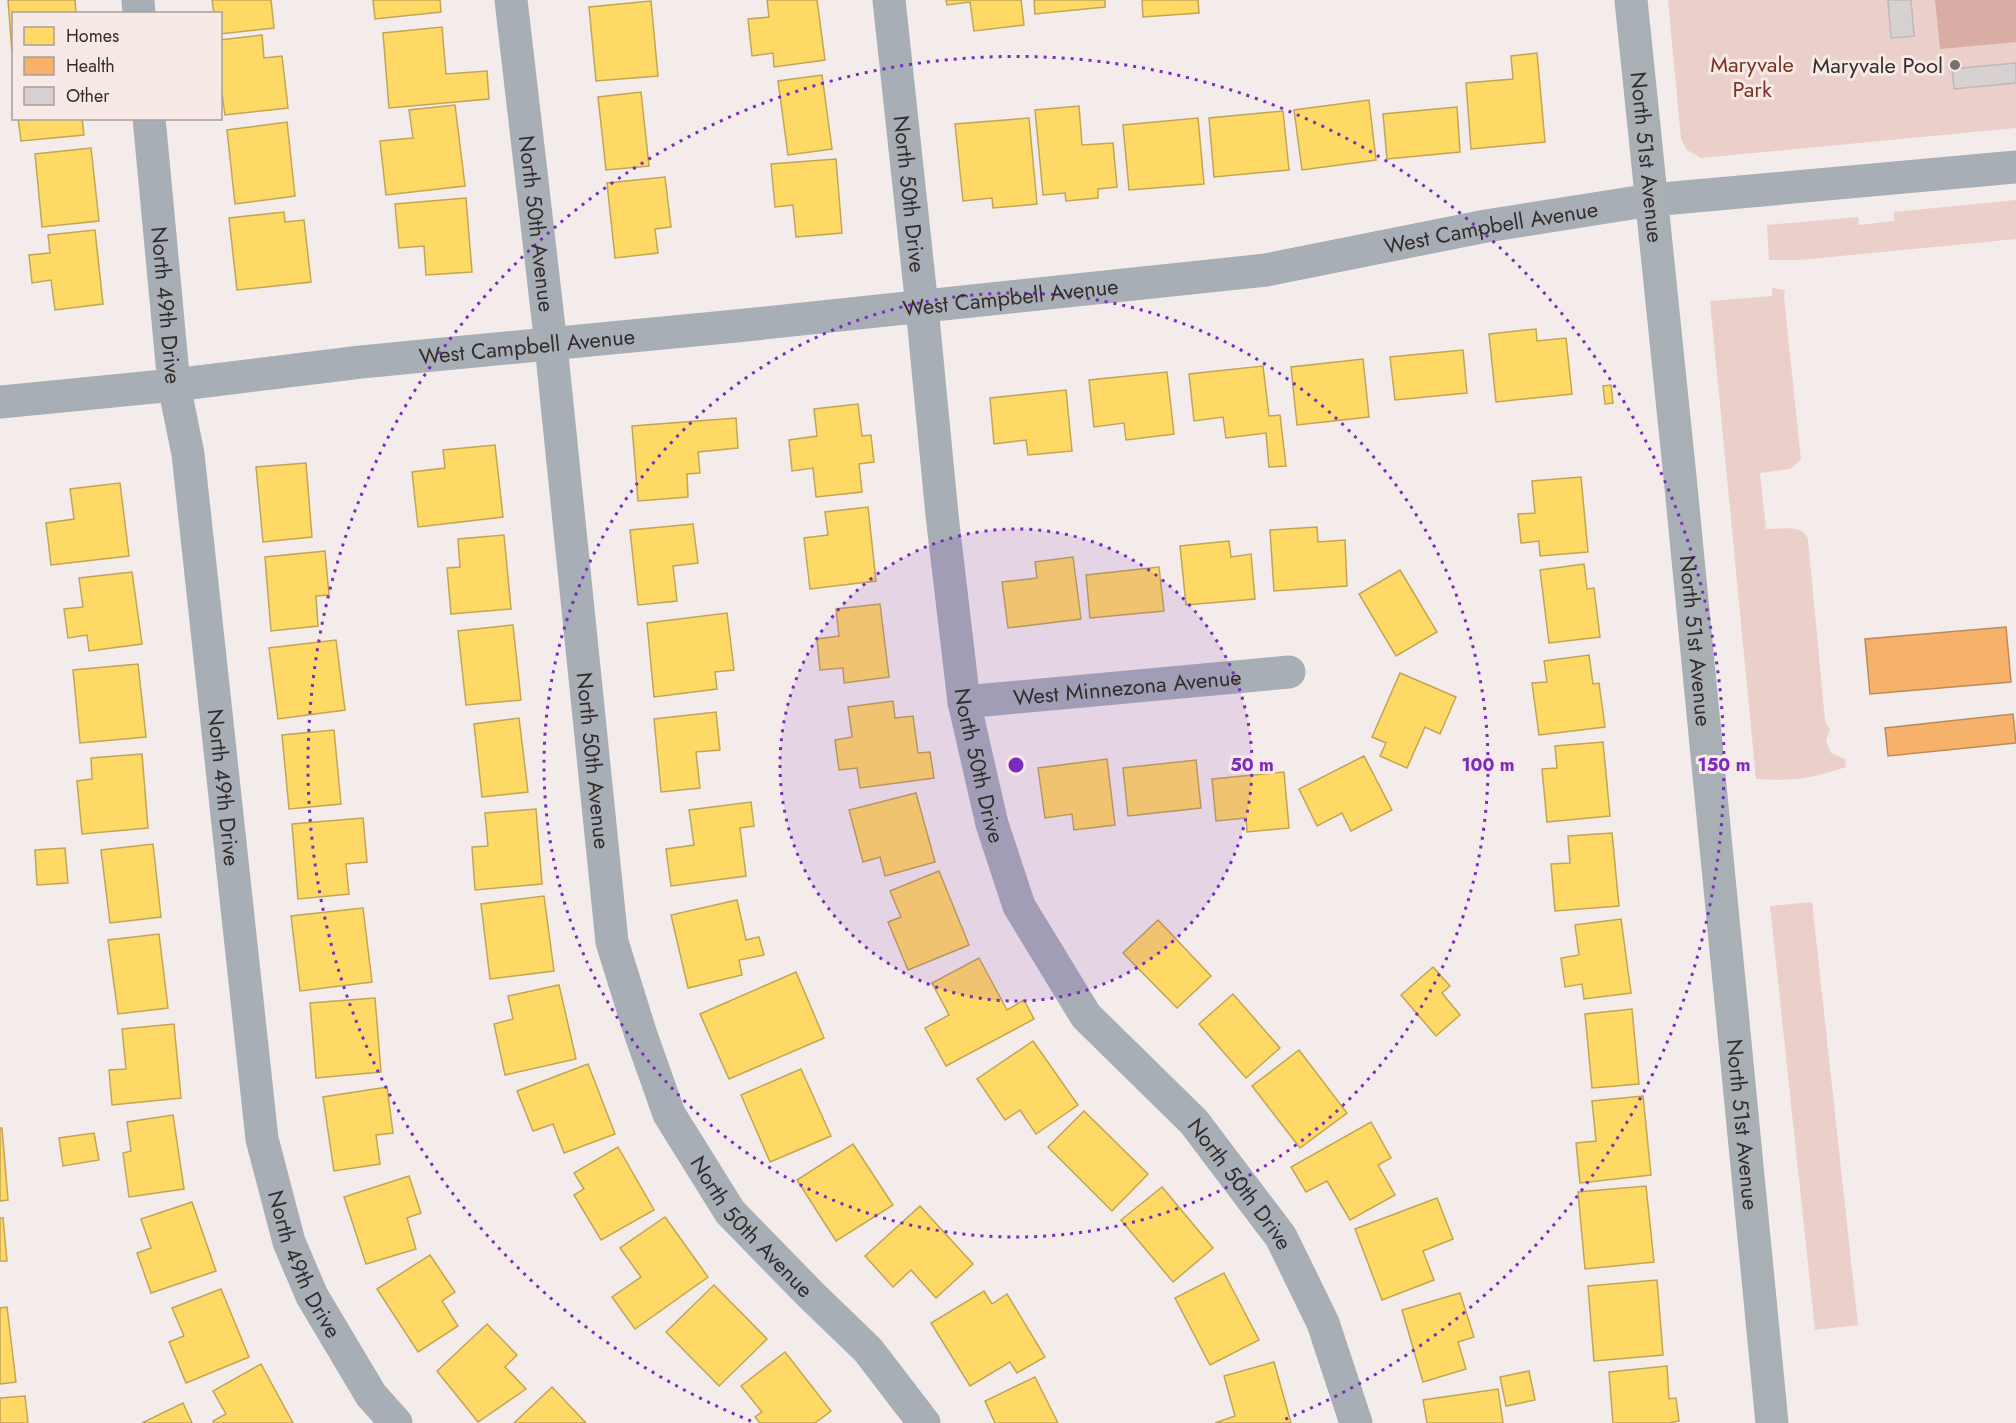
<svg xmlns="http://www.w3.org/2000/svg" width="2016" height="1423" viewBox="0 0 2016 1423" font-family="Jost,sans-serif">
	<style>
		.green { fill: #ebcfca }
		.water { fill: #d9ada4 }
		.homes { fill: #ffd966; stroke: #c2a555; stroke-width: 1.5 }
		.health { fill: #f6b26b; stroke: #bc8a58; stroke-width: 1.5 }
		.building { fill: #d6d1d0; stroke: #beb8b7; stroke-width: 1.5 }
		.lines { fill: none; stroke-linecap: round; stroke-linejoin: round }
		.minor { stroke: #a8aeb6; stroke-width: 33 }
		.tertiary { stroke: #a8aeb6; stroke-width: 33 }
		.primary { stroke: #a8afb5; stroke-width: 33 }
		.ring { fill: none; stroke: #7b2cbf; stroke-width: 3; stroke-dasharray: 3 6 }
		.poi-dot { fill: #76706e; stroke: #f7e9e6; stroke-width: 2 }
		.labels { text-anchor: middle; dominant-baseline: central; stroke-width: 6; stroke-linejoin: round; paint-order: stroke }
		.park-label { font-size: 22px; fill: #7c3225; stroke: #f7e9e6 }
		.poi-label { font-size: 22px; fill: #332d2c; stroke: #f7e9e6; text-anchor: end }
		.street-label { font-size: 22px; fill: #332d2c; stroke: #f7e9e6 }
		.centre { fill: #7b2cbf; stroke: #f7e9e6; stroke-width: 3 }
		.ring-label { font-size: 18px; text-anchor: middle; font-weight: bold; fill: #7b2cbf; stroke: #f7e9e6; stroke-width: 6; stroke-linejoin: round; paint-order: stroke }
	</style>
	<rect width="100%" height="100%" fill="#f3ecea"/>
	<!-- green -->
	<g class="green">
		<path d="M1668,0H2016V128L1701,158L1687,150L1681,139Z"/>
		<path d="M2016,200V239L1800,260H1769L1767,225L1858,217L1859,225L1894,221V212Z"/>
		<path d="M1772,288L1785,290L1784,297L1801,460L1790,469L1760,473L1766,529C1780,530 1801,523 1808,539L1825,721L1830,730L1826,741L1831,753L1845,759L1846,767C1809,779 1795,781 1756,779L1710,301L1772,296Z"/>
		<path d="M1812,902L1858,1325L1815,1330L1770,906Z"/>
	</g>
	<!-- water -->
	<path class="water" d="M1935,0H2016V42L1940,49Z"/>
	<!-- homes -->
	<g class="homes">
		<path d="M8,0H75L76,14H14L12,52Z"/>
		<path d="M212,0H271L274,28L220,34V14H214Z"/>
		<path d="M373,0H440L441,12L375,19Z"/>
		<path d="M767,0H817L825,60L774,67L773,53L752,56L748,19L769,17Z"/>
		<path d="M946,0H1021L1024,25L974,31L970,2L947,5Z"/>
		<path d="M1034,0H1105V7L1035,14Z"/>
		<path d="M1142,0H1198L1199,13L1143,17Z"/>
		<path d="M651,1L658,76L596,81L589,7Z"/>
		<path d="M442,27L446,74L487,71L489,99L389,108L383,33Z"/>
		<path d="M262,35L264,58L282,56L288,108L225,115L220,80V40Z"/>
		<path d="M1537,53L1545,142L1471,149L1466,83L1513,79L1511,56Z"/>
		<path d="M822,75L832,149L788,155L778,81Z"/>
		<path d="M641,92L649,166L606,170L598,97Z"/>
		<path d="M1369,100L1376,160L1302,170L1294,110Z"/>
		<path d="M455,105L465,186L386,195L380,141L413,138L409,110Z"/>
		<path d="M1079,106L1082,145L1113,143L1117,187L1098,189V198L1066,201L1065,193L1043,195L1035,110Z"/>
		<path d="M1457,107L1460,152L1387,159L1383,114Z"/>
		<path d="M1283,111L1289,170L1214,177L1209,118Z"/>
		<path d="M18,118H82L84,135L21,141Z"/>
		<path d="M1029,118L1037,204L993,208L992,198L963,201L955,124Z"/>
		<path d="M1198,118L1204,184L1129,190L1123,125Z"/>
		<path d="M287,122L295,196L235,204L227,130Z"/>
		<path d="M91,148L99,221L42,227L35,154Z"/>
		<path d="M836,159L842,233L796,237L793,205L775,207L771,164Z"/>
		<path d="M665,177L671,227L655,229L658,253L615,258L607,183Z"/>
		<path d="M466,198L472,272L426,275L424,246L399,248L395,204Z"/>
		<path d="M284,212L285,222L304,220L311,282L237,290L229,218Z"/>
		<path d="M95,230L103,304L55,310L51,280L32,283L29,255L50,253L48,235Z"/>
		<path d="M1536,329L1537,341L1566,338L1572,394L1496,402L1489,334Z"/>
		<path d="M1463,350L1467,393L1395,400L1390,357Z"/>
		<path d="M1363,359L1369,417L1297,425L1291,367Z"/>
		<path d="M1263,366L1269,416L1280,415L1286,466L1269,467L1266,433L1226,438L1223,417L1194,421L1189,374Z"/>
		<path d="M1167,372L1174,434L1126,440L1124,423L1094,427L1089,380Z"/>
		<path d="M1611,385L1613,403L1605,404L1603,386Z"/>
		<path d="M1066,390L1072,451L1028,455L1026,440L994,444L990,398Z"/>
		<path d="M858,404L862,436L871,435L874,462L859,464L862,492L816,497L813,468L792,471L789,440L817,436L814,409Z"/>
		<path d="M736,418L738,448L698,452L700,473L687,474L688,497L638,501L632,426Z"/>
		<path d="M495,445L503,517L418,527L412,472L445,468L443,450Z"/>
		<path d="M306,463L312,537L263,542L256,467Z"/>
		<path d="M1581,477L1588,552L1540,556L1539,541L1521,543L1518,514L1535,513L1532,481Z"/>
		<path d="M120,483L129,556L51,565L46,523L74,519L70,489Z"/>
		<path d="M868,507L876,581L810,589L804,538L828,535L825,512Z"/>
		<path d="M693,524L698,563L673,566L677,601L638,605L630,530Z"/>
		<path d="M1317,527L1318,542L1345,540L1347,586L1274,591L1270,530Z"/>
		<path d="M504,535L511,609L451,614L447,568L460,567L458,539Z"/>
		<path d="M1229,541L1231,557L1251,554L1255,599L1186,605L1180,546Z"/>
		<path d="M325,551L329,595L316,596L318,626L271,631L265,557Z"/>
		<path d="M1073,557L1081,619L1008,628L1002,582L1037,578L1035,562Z"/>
		<path d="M1584,564L1587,589L1594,588L1600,637L1549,643L1540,570Z"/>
		<path d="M1159,567L1164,611L1090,618L1086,575Z"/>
		<path d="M1400,570L1437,632L1396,656L1359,594Z"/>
		<path d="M132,572L142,644L89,651L87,635L68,638L64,609L83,607L79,578Z"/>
		<path d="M880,604L889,677L844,683L843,668L820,670L817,639L839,636L836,609Z"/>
		<path d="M727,613L734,670L715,672L717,689L654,697L647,623Z"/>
		<path d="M513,625L521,700L466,705L458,631Z"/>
		<path d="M336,640L345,710L278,719L269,648Z"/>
		<path d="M1589,655L1593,684L1599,683L1605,727L1539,735L1532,683L1547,682L1544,661Z"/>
		<path d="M138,664L146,737L80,743L73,670Z"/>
		<path d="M1400,673L1456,697L1440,734L1425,727L1407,768L1380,756L1386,743L1372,737Z"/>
		<path d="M893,701L895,718L913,716L918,753L930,752L934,778L860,788L857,768L839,770L835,740L852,737L848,707Z"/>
		<path d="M716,712L720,750L696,752L700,788L661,792L654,719Z"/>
		<path d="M519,718L528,792L482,797L474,724Z"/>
		<path d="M334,730L341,804L289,809L282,735Z"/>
		<path d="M1603,742L1610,816L1547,822L1542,769L1557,768L1555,746Z"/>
		<path d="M142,754L148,828L82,834L77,781L92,779L91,758Z"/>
		<path d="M1364,756L1392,810L1351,831L1342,813L1317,826L1299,789Z"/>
		<path d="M1107,759L1115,825L1074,830L1072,814L1045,818L1038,768Z"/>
		<path d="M1196,760L1201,808L1128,816L1123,768Z"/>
		<path d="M1284,772L1289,828L1247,832L1246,818L1216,821L1212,779Z"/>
		<path d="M916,793L935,862L885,876L880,857L863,862L849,810Z"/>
		<path d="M751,802L754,826L740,828L746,876L671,886L666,849L694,845L689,810Z"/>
		<path d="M536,809L542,884L475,890L472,847L488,846L485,813Z"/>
		<path d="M363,818L367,862L346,864L349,894L298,899L292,824Z"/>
		<path d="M1612,833L1619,906L1555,911L1551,864L1570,863L1568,836Z"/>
		<path d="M153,844L161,917L110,923L101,850Z"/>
		<path d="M65,848L68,883L37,885L35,850Z"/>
		<path d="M939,871L969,945L908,970L888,922L901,917L890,891Z"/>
		<path d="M544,896L554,971L490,979L481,904Z"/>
		<path d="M737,900L746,940L759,937L764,955L739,960L742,975L688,988L671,915Z"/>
		<path d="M363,908L372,982L300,991L291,916Z"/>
		<path d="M1621,919L1631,993L1584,999L1582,984L1565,987L1561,958L1579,955L1575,925Z"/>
		<path d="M1158,920L1211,976L1177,1008L1123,953Z"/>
		<path d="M159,934L168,1008L118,1014L108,940Z"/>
		<path d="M979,958L1007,1010L1024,1000L1034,1019L946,1066L925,1028L949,1015L932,983Z"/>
		<path d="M1433,967L1450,986L1442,993L1460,1015L1436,1036L1401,995Z"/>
		<path d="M796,972L824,1038L729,1079L700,1014Z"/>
		<path d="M559,985L576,1059L505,1075L494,1024L513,1019L508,996Z"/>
		<path d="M1233,994L1280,1048L1246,1078L1199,1024Z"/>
		<path d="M375,998L381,1072L316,1078L310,1003Z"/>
		<path d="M1632,1009L1639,1084L1592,1088L1585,1014Z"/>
		<path d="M174,1024L181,1098L112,1105L109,1070L126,1069L122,1029Z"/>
		<path d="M1033,1041L1078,1105L1036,1134L1020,1110L1005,1120L977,1079Z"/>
		<path d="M1299,1050L1347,1113L1300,1148L1252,1086Z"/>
		<path d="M588,1064L615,1134L564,1153L553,1124L533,1131L517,1091Z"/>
		<path d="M801,1069L831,1136L770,1162L741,1095Z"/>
		<path d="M387,1087L393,1133L376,1135L380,1164L334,1171L323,1097Z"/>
		<path d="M1643,1096L1651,1175L1580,1183L1576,1143L1596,1141L1592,1101Z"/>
		<path d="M1084,1111L1148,1174L1112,1211L1048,1147Z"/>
		<path d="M173,1115L184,1189L129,1197L123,1153L131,1151L127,1122Z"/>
		<path d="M1371,1122L1391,1158L1378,1165L1395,1195L1350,1220L1327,1181L1306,1192L1291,1167Z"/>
		<path d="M0,1128H2L8,1200L0,1201Z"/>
		<path d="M94,1133L99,1160L63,1166L59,1138Z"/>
		<path d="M853,1144L893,1205L836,1241L797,1180Z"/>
		<path d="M618,1147L654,1210L601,1240L574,1195L584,1189L574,1173Z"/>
		<path d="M409,1176L421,1213L407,1218L416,1249L366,1264L344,1197Z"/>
		<path d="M1646,1186L1654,1262L1585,1269L1578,1192Z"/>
		<path d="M1162,1187L1213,1248L1173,1282L1121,1220Z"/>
		<path d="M1437,1198L1453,1239L1423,1251L1434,1280L1382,1300L1355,1229Z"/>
		<path d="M192,1202L216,1271L151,1293L137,1253L151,1248L141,1219Z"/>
		<path d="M920,1206L973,1264L936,1298L911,1270L893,1287L865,1256Z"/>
		<path d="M665,1217L708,1277L635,1329L612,1297L641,1277L620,1248Z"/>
		<path d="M0,1218H3L7,1261H0Z"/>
		<path d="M430,1255L455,1292L442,1301L458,1326L418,1352L377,1289Z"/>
		<path d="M1224,1273L1259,1340L1210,1365L1175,1298Z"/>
		<path d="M1657,1280L1663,1355L1594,1361L1588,1286Z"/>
		<path d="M714,1285L767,1339L719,1386L666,1332Z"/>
		<path d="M221,1289L249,1357L186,1383L169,1342L184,1336L172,1308Z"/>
		<path d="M984,1291L992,1304L1007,1294L1045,1357L1017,1373L1010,1362L970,1386L931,1323Z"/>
		<path d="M1460,1293L1474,1337L1458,1342L1466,1369L1423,1382L1402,1310Z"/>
		<path d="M7,1307L16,1382L0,1384V1308Z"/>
		<path d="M487,1324L517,1355L505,1367L526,1389L478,1422L437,1371Z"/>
		<path d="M785,1352L831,1411L815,1423H760L755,1417L762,1412L741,1386Z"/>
		<path d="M1274,1362L1291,1423H1215L1235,1416L1224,1376Z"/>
		<path d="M261,1364L293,1423H214L213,1421L226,1414L213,1391Z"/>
		<path d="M1667,1366L1669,1399L1676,1398L1679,1421L1669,1423H1613L1609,1372Z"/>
		<path d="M1529,1371L1535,1400L1506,1406L1500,1377Z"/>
		<path d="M1035,1377L1058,1423H995L985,1401Z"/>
		<path d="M552,1387L586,1423H514Z"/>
		<path d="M1498,1389L1503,1423H1427L1423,1400Z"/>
		<path d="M25,1396L28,1423H0V1398Z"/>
		<path d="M183,1403L192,1423H142Z"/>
	</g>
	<!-- health -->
	<g class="health">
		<path d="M2006,627L2011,682L1870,694L1865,639Z"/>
		<path d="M2013,714L2016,743L1888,756L1885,728Z"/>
	</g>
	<!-- building -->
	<g class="building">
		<path d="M1888,0H1911L1914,36L1891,38Z"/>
		<path d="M2016,63V83L1954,89L1952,69Z"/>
	</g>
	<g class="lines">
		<!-- minor -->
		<g class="minor">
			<path d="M138,0L139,14"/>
			<path id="s1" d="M511,0L551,345L612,942L641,1035L669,1114L730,1212L811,1295L868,1350L924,1423"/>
			<path id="s2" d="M889,0L922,307L942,515L964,702L992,824L1019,906L1086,1016L1194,1122L1281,1237L1323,1323L1356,1423"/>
			<path id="s3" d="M149,118L174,385L188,454L262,1139L289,1242L312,1296L371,1395L396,1423"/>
			<path id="s4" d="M964,702L1289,672"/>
		</g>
		<!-- tertiary -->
		<path class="tertiary" id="s5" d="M0,402L174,385L361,362L736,326L1266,270L1486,226L1651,200L2016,167"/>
		<!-- primary -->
		<path class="primary" id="s6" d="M1631,0L1680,477L1772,1423"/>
	</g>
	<!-- distance rings -->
	<circle cx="1016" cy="765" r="236" fill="#7b2cbf" fill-opacity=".12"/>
	<g class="ring">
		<circle cx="1016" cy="765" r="236"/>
		<circle cx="1016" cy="765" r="472"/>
		<path d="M751 1421A708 708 0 1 1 1281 1421"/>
	</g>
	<!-- markers -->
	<circle class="poi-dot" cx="1955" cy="65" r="6"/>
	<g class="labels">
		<!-- park labels -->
		<g class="park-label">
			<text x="1752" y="64">Maryvale<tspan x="1752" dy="25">Park</tspan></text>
		</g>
		<!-- poi labels -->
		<g class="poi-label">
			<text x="1943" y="65">Maryvale Pool</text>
		</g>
		<!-- street labels -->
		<g class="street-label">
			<text stroke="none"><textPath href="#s6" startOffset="158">North 51st Avenue</textPath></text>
			<text stroke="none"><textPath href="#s2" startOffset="195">North 50th Drive</textPath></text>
			<text stroke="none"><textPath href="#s1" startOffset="225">North 50th Avenue</textPath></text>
			<text stroke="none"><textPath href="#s5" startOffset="1502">West Campbell Avenue</textPath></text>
			<text stroke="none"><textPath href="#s5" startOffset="1016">West Campbell Avenue</textPath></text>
			<text stroke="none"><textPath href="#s3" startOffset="188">North 49th Drive</textPath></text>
			<text stroke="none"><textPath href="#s5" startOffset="530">West Campbell Avenue</textPath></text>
			<text stroke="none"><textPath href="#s6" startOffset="644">North 51st Avenue</textPath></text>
			<text stroke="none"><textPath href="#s4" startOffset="164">West Minnezona Avenue</textPath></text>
			<text stroke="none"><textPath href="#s1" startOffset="765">North 50th Avenue</textPath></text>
			<text stroke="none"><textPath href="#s2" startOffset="771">North 50th Drive</textPath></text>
			<text stroke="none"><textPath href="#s3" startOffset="674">North 49th Drive</textPath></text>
			<text stroke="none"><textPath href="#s6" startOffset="1130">North 51st Avenue</textPath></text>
			<text stroke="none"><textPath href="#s2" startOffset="1275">North 50th Drive</textPath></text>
			<text stroke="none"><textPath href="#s1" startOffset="1269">North 50th Avenue</textPath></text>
			<text stroke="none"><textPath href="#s3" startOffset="1160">North 49th Drive</textPath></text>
		</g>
	</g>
	<circle cx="1016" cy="765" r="9" class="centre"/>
	<g class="ring-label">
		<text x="1252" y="771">50 m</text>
		<text x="1488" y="771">100 m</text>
		<text x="1724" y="771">150 m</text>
	</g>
	<!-- legend -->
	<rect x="12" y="12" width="210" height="108" fill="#f7e9e6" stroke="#a99e9c" stroke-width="1.5"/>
	<rect x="24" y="27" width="30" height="18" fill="#ffd966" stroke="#a99e9c" stroke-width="1.5"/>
	<text x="66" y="42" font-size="18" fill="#332d2c">Homes</text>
	<rect x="24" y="57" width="30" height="18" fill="#f6b26b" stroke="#a99e9c" stroke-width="1.5"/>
	<text x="66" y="72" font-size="18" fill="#332d2c">Health</text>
	<rect x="24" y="87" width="30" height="18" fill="#d6d1d0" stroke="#a99e9c" stroke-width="1.5"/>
	<text x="66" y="102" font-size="18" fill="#332d2c">Other</text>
</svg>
